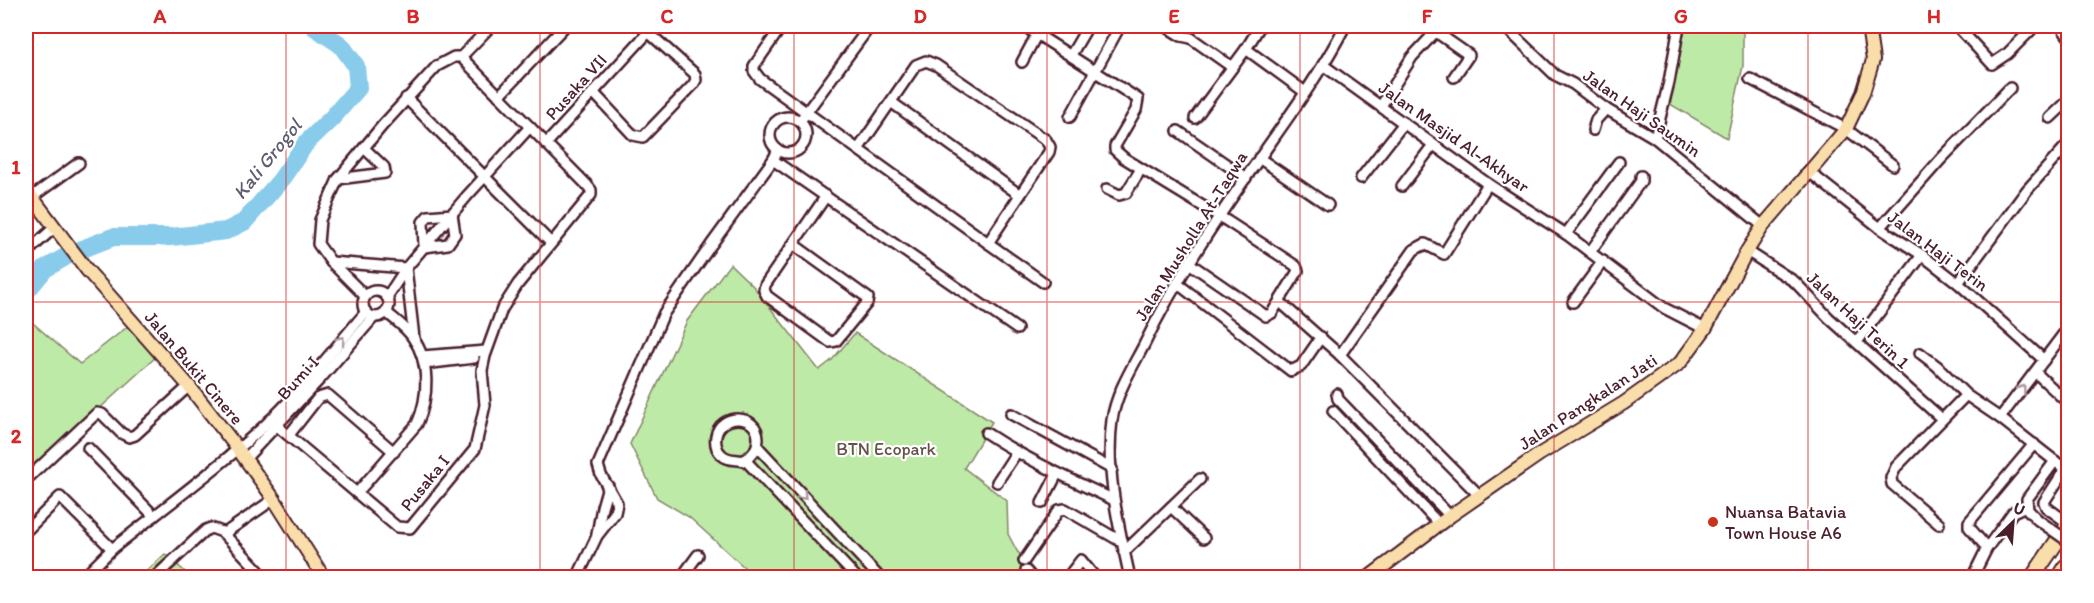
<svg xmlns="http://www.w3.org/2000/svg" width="2094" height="603" viewBox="0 0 2094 603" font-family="Itim,sans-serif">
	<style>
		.green { fill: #beeaa7; stroke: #848469; stroke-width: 1.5 }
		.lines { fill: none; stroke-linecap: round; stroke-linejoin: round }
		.river { stroke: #89cbea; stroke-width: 18 }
		.minor-casing { stroke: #4a1f2b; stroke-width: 14 }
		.major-casing { stroke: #4a1f2b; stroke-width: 16 }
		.highway-casing { stroke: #4a1f2b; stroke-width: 18 }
		.minor { stroke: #fff; stroke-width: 9 }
		.major { stroke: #f9deab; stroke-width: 12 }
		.highway { stroke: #f9deab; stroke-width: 14 }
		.minor-bridge-casing { stroke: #4a1f2b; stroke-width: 14; stroke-linecap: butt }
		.minor-bridge { stroke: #fff; stroke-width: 9 }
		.oneway { stroke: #ae9aa0 }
		.grid { fill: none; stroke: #d62828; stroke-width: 1.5; stroke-opacity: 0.55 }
		.poi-dot { fill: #c8321e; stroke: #fff; stroke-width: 2 }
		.labels { text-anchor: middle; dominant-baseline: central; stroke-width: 4.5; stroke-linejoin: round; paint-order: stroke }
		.street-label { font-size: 18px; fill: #4a1f2b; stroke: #fff }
		.park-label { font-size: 18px; fill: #67524a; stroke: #fff }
		.poi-label { font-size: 18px; fill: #4a1f2b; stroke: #fff; text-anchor: start }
		.water-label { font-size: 20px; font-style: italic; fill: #605b6e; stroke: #fff }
		.neatline { fill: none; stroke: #d62828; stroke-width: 2 }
		.grid-label { font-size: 20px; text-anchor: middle; font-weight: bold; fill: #d62828 }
	</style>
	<rect width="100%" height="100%" fill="#fff"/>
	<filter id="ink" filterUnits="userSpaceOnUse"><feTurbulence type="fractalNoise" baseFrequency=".0167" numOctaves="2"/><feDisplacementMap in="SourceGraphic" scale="12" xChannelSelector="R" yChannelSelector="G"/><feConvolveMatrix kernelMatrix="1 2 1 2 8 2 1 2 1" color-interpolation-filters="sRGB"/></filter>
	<g filter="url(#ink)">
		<!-- green -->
		<g class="green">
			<path d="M1685,26H1743V66L1727,138L1670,104Z"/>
			<path d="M730,264L753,286L819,370L832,360L855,333L992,422L964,468L1007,501L1008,534L1017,551L1040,577H755L689,517L657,498L630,444L687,321Z"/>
			<path d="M26,317L80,364L131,324L158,355L26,476Z"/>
			<path d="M165,554L191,577L139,578Z"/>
		</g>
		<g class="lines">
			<!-- river -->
			<path class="river" d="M26,292L45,269L72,253L113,237H171L226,231L244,222L280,181L306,143L332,118L358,88L356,66L341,45L313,26"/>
			<!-- minor casing -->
			<g class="minor-casing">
				<g id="minor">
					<path d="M782,26L754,66V71L760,79L988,243L1049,152L1050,147L1046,140L936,65L926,61L916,65L859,148"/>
					<path d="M1024,26L1138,99L1136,110L1115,146V150L1124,158L1227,221L1296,266L1298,271L1272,313L1266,316L1189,263"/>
					<path d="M1165,26L1181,36L1191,38L1232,67"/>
					<path d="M1504,26L1555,75L1573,84L1606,109L1655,138L1763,226"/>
					<path d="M1957,26L1992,64L2007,54L2031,30"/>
					<path d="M2063,29L2068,36"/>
					<path d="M1436,32L1469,55L1454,77"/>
					<path d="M1246,49L1305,92"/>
					<path d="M1071,55L1088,26"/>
					<path d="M461,57L491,26"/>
					<path d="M1022,62L1037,34"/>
					<path d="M1323,65L1488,184L1566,234L1664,308L1705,329"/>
					<path d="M1750,79L1846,129L1893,165"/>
					<path d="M593,92L633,135L643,137L693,85L696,80L695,74L648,32"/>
					<path d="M499,96L565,26"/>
					<path d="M406,98L551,243"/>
					<path d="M891,102L1020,195"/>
					<path d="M1381,106L1412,57L1441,26"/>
					<path d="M1070,117L1120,26"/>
					<circle cx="788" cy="135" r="18"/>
					<path d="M1195,118L1246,49L1260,26"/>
					<path d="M2050,118L2068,101"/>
					<path d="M800,121L867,30"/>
					<path d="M1593,130L1596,120L1606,109"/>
					<path d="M1178,131L1246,178"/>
					<path d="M1655,138L1669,82L1679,26"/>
					<path d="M546,144L654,26"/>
					<path d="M1259,158L1328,205"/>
					<path d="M773,160L1017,329"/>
					<path d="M1808,171L1880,228L1922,255L1958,283L2044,360"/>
					<path d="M1361,178L1404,123"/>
					<path d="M338,179L385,173L384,167L364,148"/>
					<path d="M1402,186L1433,145"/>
					<path d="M1107,189L1119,195L1126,193L1141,169"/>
					<path d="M32,197L79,163"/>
					<path d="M452,214L455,234L448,244L424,247L423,222L428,216Z"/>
					<path d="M1880,228L1941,159L2010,88"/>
					<path d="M1566,234L1619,162"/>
					<path d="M988,243L1043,282"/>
					<path d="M793,244L868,298L867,303L836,341L830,342L767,296L764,290L765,285L826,196"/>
					<path d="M1747,251L1795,282L1829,318L1942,419"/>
					<path d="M1590,252L1641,181V176"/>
					<path d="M26,253L55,227"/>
					<path d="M331,262L406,268L467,196L530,127"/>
					<path d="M406,268L414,338"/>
					<path d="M1958,283L2027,190L2068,144"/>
					<path d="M1178,284L1291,371L1301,366L1321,337"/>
					<circle cx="376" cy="304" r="13"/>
					<path d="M387,297L406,268"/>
					<path d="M1280,302L1340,355L1479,495"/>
					<path d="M1573,302L1603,261"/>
					<path d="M1857,342L1922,255"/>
					<path d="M1920,353L1937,366L1966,395L2000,418L2065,469"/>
					<path d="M1340,355L1414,250L1425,244L1444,254L1488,184"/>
					<path d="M422,356L486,351"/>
					<path d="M424,364L474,358"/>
					<path d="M2035,372L2068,403"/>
					<path d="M1337,394L1338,399L1450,516"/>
					<path d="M1333,411L1439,524"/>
					<path d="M1011,414L1112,469"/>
					<path d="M2000,418L2068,328"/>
					<path d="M270,420L397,527L410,528L475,449L485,405L482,370L485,356L502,309L518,284L591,195V190L587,185L461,57H454L437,66L382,126L338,179L320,220L318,244L331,262L365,296"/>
					<path d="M986,433C1027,460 1070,479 1114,500"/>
					<path d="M289,435L318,398L328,395L394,452"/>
					<path d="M758,447L880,578"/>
					<path d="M88,448L154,516"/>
					<path d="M245,459L321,378L374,317"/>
					<path d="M744,460C753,455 758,449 758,438C757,413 720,413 716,436C715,442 716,449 721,454C728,462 738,458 747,462L857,578"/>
					<path d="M2068,465L2044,502L2046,507L2068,523"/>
					<path d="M26,480L97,413L102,414L121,433L129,437L135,435L189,386"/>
					<path d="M997,482L1016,453"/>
					<path d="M357,493L417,424C429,397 430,362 413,338C407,328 395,320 386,312"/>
					<path d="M1042,503L1057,474"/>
					<path d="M1171,507L1204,538"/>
					<path d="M2038,520L2028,510L2027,499L2055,461"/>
					<path d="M1939,524L1892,484L1891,478L1896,467L1966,395"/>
					<path d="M26,531L60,497L112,549L83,578"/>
					<path d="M223,533L260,572"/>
					<path d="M597,534L602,507L608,486"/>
					<path d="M1987,548L1969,527V522L2034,444"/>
					<path d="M112,549C162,509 215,471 262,428C300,393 332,351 366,312"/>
					<path d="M1124,552L1200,479"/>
					<path d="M1024,561L1059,510L1065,509L1122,542"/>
					<path d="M1026,571L1032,578"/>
					<path d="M154,578L206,530L211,528L225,533L274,499"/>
					<path d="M577,578L597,536L615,513L617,503L601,475L598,465L664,313L711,245L773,160L778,150"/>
					<path d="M681,578L698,555"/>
					<path d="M1067,578L1081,560L1094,576"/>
					<path d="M1130,578C1119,527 1105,472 1112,420C1116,393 1132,368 1144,345C1176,279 1217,218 1259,159C1289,116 1321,73 1345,26"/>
					<path d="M1972,578L1987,548L2013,512L2026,506"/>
				</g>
			</g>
			<!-- major casing -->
			<g class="major-casing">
				<g id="major">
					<path d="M26,189L87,270L189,386L238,449L274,499L324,578"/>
					<path d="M1368,578L1450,516L1540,454L1624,403L1680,363L1705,329L1747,251L1763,226L1846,129L1863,93L1873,60L1868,26"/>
				</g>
			</g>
			<!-- highway casing -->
			<g class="highway-casing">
				<g id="highway">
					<path d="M2032,578L2068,525"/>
					<path d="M2059,578L2068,564"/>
				</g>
			</g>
			<!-- minor -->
			<use href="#minor" class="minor"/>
			<!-- major -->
			<use href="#major" class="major"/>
			<!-- highway -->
			<use href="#highway" class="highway"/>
			<!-- minor-bridge casing -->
			<g class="minor-bridge-casing">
				<path id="minor-bridge" d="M2038,520L2068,541"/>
			</g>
			<!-- minor-bridge -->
			<use href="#minor-bridge" class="minor-bridge"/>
		</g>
		<!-- one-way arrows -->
		<defs><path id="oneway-chevron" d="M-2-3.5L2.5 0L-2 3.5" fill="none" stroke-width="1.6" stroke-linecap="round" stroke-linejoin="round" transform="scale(1.5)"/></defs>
		<g class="oneway">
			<use href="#oneway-chevron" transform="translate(341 340) rotate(-49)"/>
			<use href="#oneway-chevron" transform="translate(2022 389) rotate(-53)"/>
			<use href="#oneway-chevron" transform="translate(803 496) rotate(47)"/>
		</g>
	</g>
	<!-- grid -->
	<path class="grid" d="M286,26V578M540,26V578M794,26V578M1047,26V578M1300,26V578M1554,26V578M1808,26V578M26,302H2068"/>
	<!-- markers -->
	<circle class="poi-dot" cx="1713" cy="522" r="6"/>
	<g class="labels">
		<!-- street labels -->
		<g class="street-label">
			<text transform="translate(576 87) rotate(-48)">Pusaka VII</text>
			<text transform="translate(1642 113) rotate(35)">Jalan Haji Saumin</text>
			<text transform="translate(1454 137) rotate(35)">Jalan Masjid Al-Akhyar</text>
			<text transform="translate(1191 236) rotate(-58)">Jalan Musholla At-Taqwa</text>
			<text transform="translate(1938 251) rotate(37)">Jalan Haji Terin</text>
			<text transform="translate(1858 320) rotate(43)">Jalan Haji Terin 1</text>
			<text transform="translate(194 368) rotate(50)">Jalan Bukit Cinere</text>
			<text transform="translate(298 378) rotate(-48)">Bumi I</text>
			<text transform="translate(1588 402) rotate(-33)">Jalan Pangkalan Jati</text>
			<text transform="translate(425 483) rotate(-51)">Pusaka I</text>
		</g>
		<!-- park labels -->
		<g class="park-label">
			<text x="886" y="449">BTN Ecopark</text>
		</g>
		<!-- poi labels -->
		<g class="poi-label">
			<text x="1725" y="512">Nuansa Batavia<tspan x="1725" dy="21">Town House A6</tspan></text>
		</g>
		<!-- water labels -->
		<g class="water-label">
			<text transform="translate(267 159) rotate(-51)">Kali Grogol</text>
		</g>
	</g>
	<!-- margin -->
	<rect width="2094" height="603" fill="none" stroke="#fff" stroke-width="66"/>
	<!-- north arrow -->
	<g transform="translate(2013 522) rotate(25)" stroke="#ffffff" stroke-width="4.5" paint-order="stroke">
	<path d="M0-4.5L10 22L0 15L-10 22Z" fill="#4a1f2b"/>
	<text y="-9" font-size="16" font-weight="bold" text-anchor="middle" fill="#4a1f2b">U</text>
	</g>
	<rect x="33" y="33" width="2028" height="537" class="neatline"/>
	<g class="grid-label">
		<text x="160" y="23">A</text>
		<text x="413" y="23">B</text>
		<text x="667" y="23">C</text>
		<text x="920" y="23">D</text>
		<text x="1174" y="23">E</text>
		<text x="1427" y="23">F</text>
		<text x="1681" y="23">G</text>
		<text x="1934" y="23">H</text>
		<text x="16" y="174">1</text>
		<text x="16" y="443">2</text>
	</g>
</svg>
